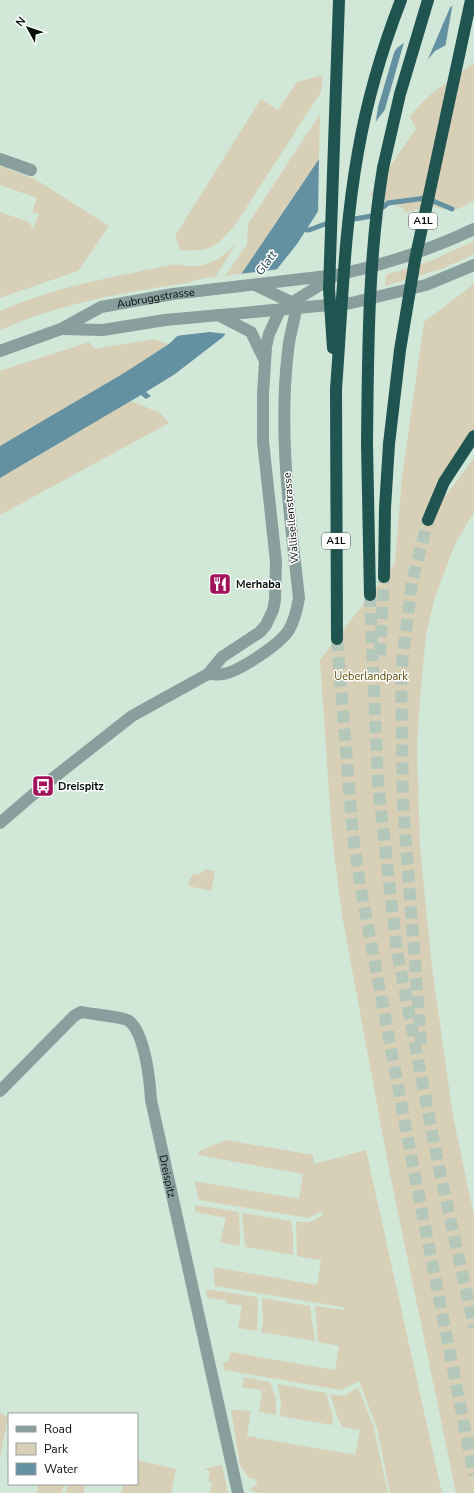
<svg xmlns="http://www.w3.org/2000/svg" width="474" height="1493" viewBox="0 0 474 1493" font-family="'Nunito Sans',sans-serif">
	<style>
		.green { fill: #d7cfb6 }
		.water { fill: #6391a1 }
		.pier { fill: #d1e8d9 }
		.lines { fill: none; stroke-linecap: round; stroke-linejoin: round }
		.stream { stroke: #6391a1; stroke-width: 5 }
		.highway-tunnel { stroke: #b3c7ba; stroke-width: 12; stroke-dasharray: 12 6; stroke-linecap: butt }
		.minor { stroke: #899f9d; stroke-width: 12 }
		.highway { stroke: #205451; stroke-width: 12 }
		.highway-bridge { stroke: #205451; stroke-width: 12 }
		.labels { text-anchor: middle; dominant-baseline: central; stroke-width: 3; stroke-linejoin: round; paint-order: stroke }
		.shield { fill: #fff; stroke: #515653; stroke-width: 1 }
		.shield-label { font-size: 10px; font-weight: bold; fill: #060d09 }
		.street-label { font-size: 11px; fill: #060d09; stroke: #fff }
		.poi-label { font-size: 11px; font-weight: bold; fill: #060d09; stroke: #fff; text-anchor: start }
		.park-label { font-size: 11px; fill: #604e07; stroke: #fff }
		.water-label { font-size: 12px; font-style: italic; fill: #093643; stroke: #fff }
	</style>
	<rect width="100%" height="100%" fill="#d1e8d9"/>
	<!-- green -->
	<g class="green">
		<path d="M474,63V201L458,209H442L431,206L405,213L403,208L370,195L416,129L410,117C426,94 452,79 474,63Z"/>
		<path d="M323,75L321,92L235,225C214,249 212,251 180,250L175,236L261,99L278,110L297,82Z"/>
		<path d="M320,114L319,159L242,273L225,276L247,244L248,224Z"/>
		<path d="M0,166L35,179L109,226L78,271L0,298V212L29,222L33,229L39,214L32,212L37,198L0,185Z"/>
		<path d="M474,241V254L444,268L385,286L386,275L433,260Z"/>
		<path d="M236,244L215,277C202,277 193,282 180,284C119,293 57,305 0,330V311C54,287 113,277 171,265C181,263 190,269 203,265C217,262 226,253 236,244Z"/>
		<path d="M474,284V437L432,512L407,547L474,458V512L454,546L434,600L426,635L420,697L417,749L420,847L432,967L453,1116L474,1216V1493H456L389,1169L342,915L332,836L320,660L395,563L402,477L424,322Z"/>
		<path d="M154,339L169,344L124,373L0,446V371L89,342L94,349Z"/>
		<path d="M131,401L160,413L169,423L0,515V478Z"/>
		<path d="M205,869L215,871L211,891L188,886L190,879L194,874H200Z"/>
		<path d="M226,1140L313,1155L314,1164L366,1150L442,1493H390L377,1428L359,1381L341,1390L224,1370L223,1362H228L231,1352L335,1370L339,1346L318,1342L315,1306L344,1310L343,1307L215,1286L213,1267L317,1285L321,1260L297,1256L296,1222H310L323,1215L322,1211L308,1218L199,1200L194,1181L299,1199L303,1174L198,1155L199,1151Z"/>
		<path d="M195,1205L239,1212L240,1246L220,1242L226,1218L195,1212Z"/>
		<path d="M242,1213L291,1221L293,1234V1255L245,1247Z"/>
		<path d="M206,1289L257,1297L258,1307L257,1331L238,1328L242,1306L226,1303V1300L207,1298Z"/>
		<path d="M262,1298L310,1306L315,1341L261,1332L263,1321Z"/>
		<path d="M244,1377L270,1382L276,1399V1415L259,1412L262,1390L242,1387Z"/>
		<path d="M278,1384L326,1393L333,1416L332,1425L280,1416L281,1403Z"/>
		<path d="M358,1387L373,1425L388,1493H259L249,1490L258,1483L255,1479L249,1478L240,1465L231,1410L251,1411L247,1436L355,1455L360,1430L342,1427L337,1416L330,1394L344,1396Z"/>
		<path d="M0,1413L8,1417L0,1458Z"/>
		<path d="M137,1460L176,1469L171,1493H121L123,1484H137Z"/>
		<path d="M222,1465L228,1493H210L212,1482L208,1481L210,1471L204,1469Z"/>
		<path d="M38,1484H64L62,1493H37Z"/>
		<path d="M68,1484H85L84,1493H66Z"/>
	</g>
	<!-- water -->
	<path class="water" d="M460,0L474,30L435,51L379,117L297,244L223,337L175,374L146,392L151,396L146,399L141,395L0,478V446L124,373L169,344L242,273L319,159L397,48Z"/>
	<!-- pier -->
	<g class="pier">
		<path d="M457,0H474V33L445,48L453,2Z"/>
		<path d="M452,3L425,66L383,116L405,39Z"/>
		<path d="M396,46L378,107L375,127L318,216L319,155Z"/>
		<path d="M280,269L227,334L210,332L175,336L239,274Z"/>
	</g>
	<g class="lines">
		<!-- stream -->
		<g class="stream">
			<path d="M348,220L372,216L388,203L426,198L452,209"/>
			<path d="M300,229L309,230L328,223"/>
		</g>
		<!-- highway-tunnel -->
		<g class="highway-tunnel">
			<path d="M370,595L378,784L397,951L438,1163L474,1327"/>
			<path d="M337,639L353,836L360,884L413,1166L474,1475"/>
			<path d="M380,655L384,577"/>
			<path d="M421,1044L403,804L401,672L412,582L428,520"/>
		</g>
		<!-- minor -->
		<g class="minor">
			<path d="M0,159L31,170"/>
			<path d="M255,285L291,302L295,306"/>
			<path d="M218,315L251,332L264,359"/>
			<path d="M63,329L103,330L165,320L351,303L426,285L474,265"/>
			<path id="s1" d="M0,351L61,329L101,307L173,294L336,275C384,265 430,250 474,229"/>
			<path d="M208,674C213,674 219,675 223,674C240,671 280,644 289,630C295,619 297,610 299,598C290,516 278,434 288,351C289,337 294,323 296,309"/>
			<path d="M0,823L43,786L132,716L208,674L222,657L260,632L266,625L273,610L275,600L276,562L263,441V394L266,347L269,334L280,310L336,275"/>
			<path id="s2" d="M0,1091L74,1016L81,1012C90,1014 124,1017 129,1021C145,1033 150,1082 151,1100L238,1493"/>
		</g>
		<!-- highway -->
		<g class="highway">
			<path d="M383,168L400,94L428,0"/>
			<path d="M336,389L337,639"/>
			<path d="M367,444L370,595"/>
			<path d="M428,520L444,482L474,436"/>
			<path d="M384,577L385,508L389,444"/>
		</g>
		<!-- highway-bridge -->
		<g class="highway-bridge">
			<path d="M333,348L329,289L339,0"/>
			<path d="M336,389C342,310 344,230 358,152C367,100 382,49 401,0"/>
			<path d="M367,444C368,352 368,258 383,168"/>
			<path d="M389,444L400,350L415,260L471,0"/>
		</g>
	</g>
	<!-- icons -->
	<defs>
		<g id="restaurant-square" transform="scale(1.15)"><rect x="-9" y="-9" width="18" height="18" rx="4" fill="#a1125a" stroke="#fff"/><path d="M-5-6h1v4h1v-4h1v4h1v-4h1v5L-1.5 .5V6h-2V.5L-5-1ZM5-6V6H3V1.5H1.5Q1.5-4 5-6Z" fill="#fff"/></g>
		<g id="bus-square" transform="scale(1.15)"><rect x="-9" y="-9" width="18" height="18" rx="4" fill="#a1125a" stroke="#fff"/><path d="M-5-6H5V4H4V6H2V4H-2V6H-4V4H-5ZM-3.5-4V0h7V-4ZM-3.5 1.2v1.5H-2V1.2ZM2 1.2v1.5H3.5V1.2Z" fill="#fff"/></g>
	</defs>
	<g fill-rule="evenodd">
		<use href="#restaurant-square" x="220" y="584"/>
		<use href="#bus-square" x="43" y="786"/>
	</g>
	<g class="labels">
		<!-- shield labels -->
		<g class="shield">
			<rect x="409" y="213" width="28" height="16" rx="3"/>
			<rect x="322" y="533" width="28" height="16" rx="3"/>
		</g>
		<g class="shield-label">
			<text x="423" y="221">A1L</text>
			<text x="336" y="541">A1L</text>
		</g>
		<!-- street labels -->
		<g class="street-label">
			<text stroke="none"><textPath href="#s1" startOffset="166">Aubruggstrasse</textPath></text>
			<text transform="translate(291 518) rotate(-95)">Wallisellenstrasse</text>
			<text stroke="none"><textPath href="#s2" startOffset="324">Dreispitz</textPath></text>
		</g>
		<!-- poi labels -->
		<g class="poi-label">
			<text x="236" y="584">Merhaba</text>
			<text x="58" y="786">Dreispitz</text>
		</g>
		<!-- park labels -->
		<g class="park-label">
			<text x="371" y="676">Ueberlandpark</text>
		</g>
		<!-- water labels -->
		<g class="water-label">
			<text transform="translate(266 263) rotate(-54)">Glatt</text>
		</g>
	</g>
	<!-- legend -->
	<rect x="8" y="1413" width="130" height="72" fill="#ffffff" stroke="#9b9e9d"/>
	<rect x="16" y="1426" width="20" height="6" fill="#899f9d" stroke="#9b9e9d"/>
	<text x="44" y="1433" font-size="12" fill="#060d09">Road</text>
	<rect x="16" y="1443" width="20" height="12" fill="#d7cfb6" stroke="#9b9e9d"/>
	<text x="44" y="1453" font-size="12" fill="#060d09">Park</text>
	<rect x="16" y="1463" width="20" height="12" fill="#6391a1" stroke="#9b9e9d"/>
	<text x="44" y="1473" font-size="12" fill="#060d09">Water</text>
	<!-- north arrow -->
	<g transform="translate(28 28) rotate(310)" stroke="#ffffff" stroke-width="3" paint-order="stroke">
	<path d="M0-3L7 15L0 10L-7 15Z" fill="#060d09"/>
	<text y="-6" font-size="11" font-weight="bold" text-anchor="middle" fill="#060d09">N</text>
	</g>
</svg>
